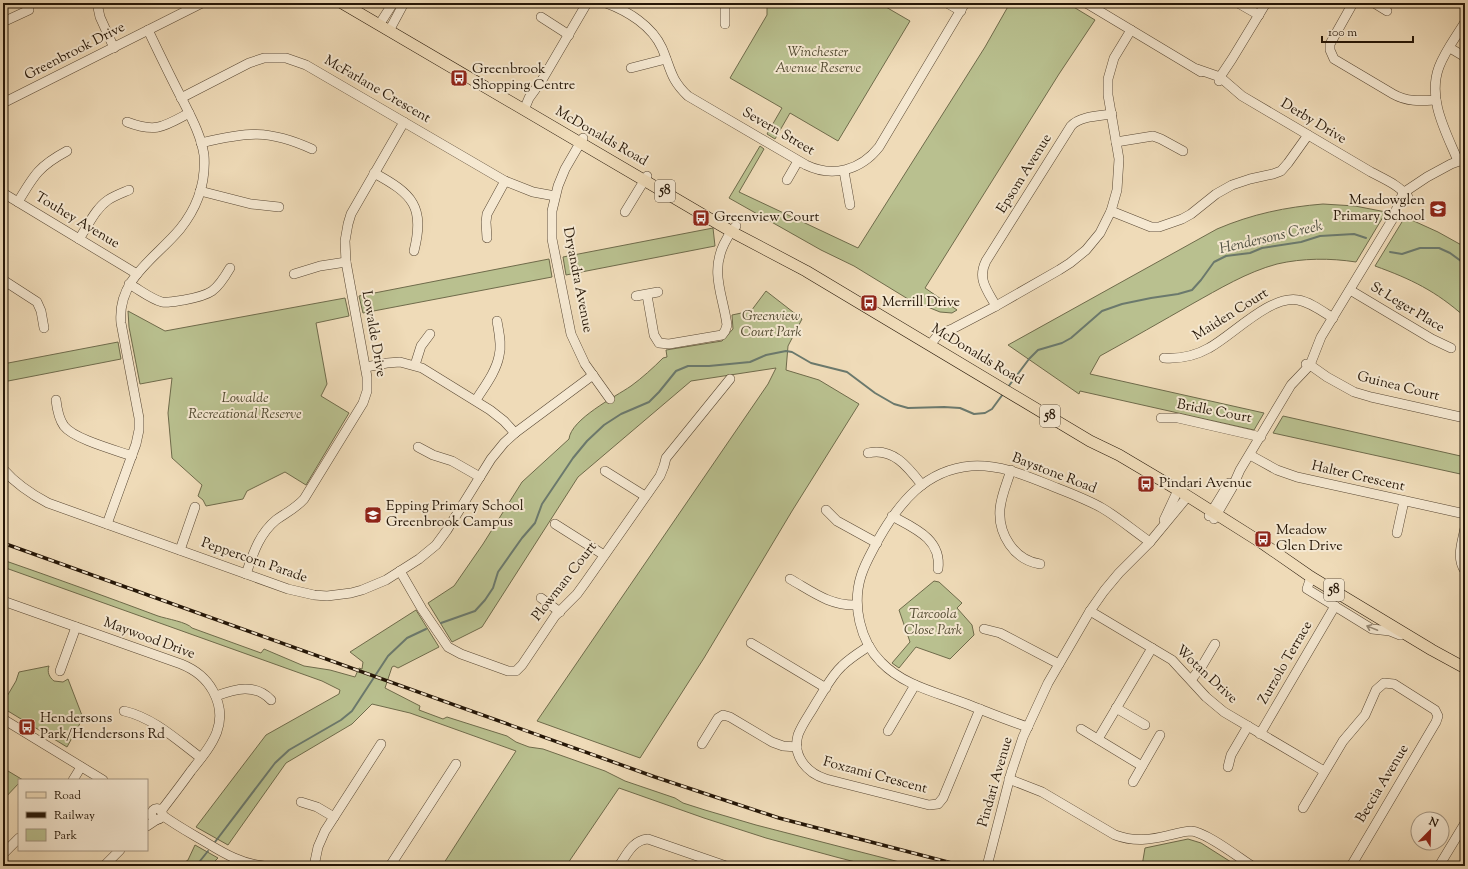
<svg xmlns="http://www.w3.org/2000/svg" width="1468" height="869" viewBox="0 0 1468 869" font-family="'Sorts Mill Goudy',serif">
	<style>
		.green { fill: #b9c08f; stroke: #6f6b4b }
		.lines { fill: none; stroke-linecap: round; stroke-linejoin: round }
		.stream { stroke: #6b796d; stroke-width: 2 }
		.minor-casing { stroke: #584733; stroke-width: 10 }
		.major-casing { stroke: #251607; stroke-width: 12 }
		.minor { stroke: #f5e8d1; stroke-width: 9 }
		.major { stroke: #efdbb8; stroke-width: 11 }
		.rail-casing { stroke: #251607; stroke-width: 3.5 }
		.rail { stroke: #f5e8d1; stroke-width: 2; stroke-dasharray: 6; stroke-linecap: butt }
		.oneway { stroke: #978a76 }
		.labels { text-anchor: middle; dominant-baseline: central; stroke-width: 4; stroke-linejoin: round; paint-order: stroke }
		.shield { fill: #f5e8d1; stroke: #635544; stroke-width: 1 }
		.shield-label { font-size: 13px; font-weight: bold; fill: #251607 }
		.street-label { font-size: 14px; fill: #251607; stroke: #f5e8d1 }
		.park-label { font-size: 14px; font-style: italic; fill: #514930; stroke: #f5e8d1 }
		.poi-label { font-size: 14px; fill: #251607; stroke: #f5e8d1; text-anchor: start }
		.water-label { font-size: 15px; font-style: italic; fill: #4e5042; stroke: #f5e8d1 }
	</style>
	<rect width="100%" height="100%" fill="#efdbb8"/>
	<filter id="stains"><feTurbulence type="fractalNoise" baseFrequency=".005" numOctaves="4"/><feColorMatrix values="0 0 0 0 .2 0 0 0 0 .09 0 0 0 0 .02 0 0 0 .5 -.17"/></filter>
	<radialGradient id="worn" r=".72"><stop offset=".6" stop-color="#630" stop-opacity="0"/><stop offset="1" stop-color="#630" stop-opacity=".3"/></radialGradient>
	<!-- green -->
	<g class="green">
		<path d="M767,3H879L910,21L838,141L790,113L775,139L767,134L782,108L730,78L767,15Z"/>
		<path d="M1010,3H1067L1095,20L1059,74L925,288L957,310L952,313L940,312L908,299L854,266L821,250L729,198L760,146L764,149L739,192L858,248L985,47Z"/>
		<path d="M1323,204L1355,206L1386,212L1356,262C1330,258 1303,258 1277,264C1247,272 1219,289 1192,304C1162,321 1131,339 1100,356L1090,374L1264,413L1254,430L1080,391L1079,394L1008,345L1217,229C1252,214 1286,207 1323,204Z"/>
		<path d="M1405,217L1438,232L1465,247V317C1436,291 1411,279 1375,266Z"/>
		<path d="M713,228L715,246L566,275L563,257Z"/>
		<path d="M549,259L552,277L363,313L359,296Z"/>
		<path d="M766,291L802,319L788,346L786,370L819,380L859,404L792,511L704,658L640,758L537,721L768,384L776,368L691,381L578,477L482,627L452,642L428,603L454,586L483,544L522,482L569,439C571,419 615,397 631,386C642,378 653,368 663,358L667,357L666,350L722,341L733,329L732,315L751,311Z"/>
		<path d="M345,298L349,316L316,323L327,384L321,396L349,413L306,485L285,472L247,491L243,499L206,506L203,500L198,496L202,485L172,458L168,413L172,378L140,384L129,327L128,311L165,331Z"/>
		<path d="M118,342L121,359L3,382V364Z"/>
		<path d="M1283,416L1465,457V475L1273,433Z"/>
		<path d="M3,560C55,578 107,597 158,616C167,619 187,622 192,628L261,653L264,649L304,666L330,670L355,677L359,668L362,669L363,662L350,652L416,610L439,647L398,668L394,666L392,667L385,688L420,706L419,710L443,719L447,717L507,736L516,742L529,747L543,749L605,771L625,781L675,798L683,803L705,810L756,825L915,866H871L836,857L766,838L704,818L619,788L566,866H442L516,751L410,713L372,704L352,724L286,763L228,845L196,827L266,735L339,694L340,690L322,681L3,567Z"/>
		<path d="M934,581L939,582L962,603L957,608L972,625L974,635L950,659L916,647L899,668L892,663L910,642L899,610Z"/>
		<path d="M49,666C47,672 49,677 54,681L63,682L68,679L83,718L67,747L3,708V703L16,681L19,672Z"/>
		<path d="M3,768L23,780H19V783L3,800Z"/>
		<path d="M1188,839L1201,843L1231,862V866H1142L1145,848Z"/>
		<path d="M195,845L218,858L210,866H179L188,860Z"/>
	</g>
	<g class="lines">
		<!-- stream -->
		<g class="stream">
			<path d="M1390,252L1402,254L1420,248H1439L1450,253L1465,264"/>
			<path d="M1008,387L1029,359L1038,350L1062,343L1071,338L1102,311L1122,304L1151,298L1178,294L1192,290L1201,280L1214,262L1226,256L1250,253L1262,248L1301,242L1320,236L1354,234L1366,238"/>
			<path d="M441,623L475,611L485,600L493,588L498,572L522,538L535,523L542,504L573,458L587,441L604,425L621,414L649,402L659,392L676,371L688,366H709L750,362L766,355L786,351L792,352L811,363L847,372L875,393L894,404L908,408L944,407L960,408L974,414L985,413L992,409L1003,394"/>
			<path d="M215,842L275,763L289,750L341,720L352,711L388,656L407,638L426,629"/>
			<path d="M196,866L208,851"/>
		</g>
		<!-- minor casing -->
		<g class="minor-casing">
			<g id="minor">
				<path d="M97,3L100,17L114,48"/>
				<path d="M606,3C628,11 652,26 662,48C671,69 670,79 688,96L806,165C833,178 861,170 879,147L965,3"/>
				<path d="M947,3L961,11"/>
				<path d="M1086,3L1201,72"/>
				<path d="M1238,3L1259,15"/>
				<path d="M1353,3L1330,44V50L1334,59L1393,94C1407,102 1420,101 1436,100"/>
				<path d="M1374,3L1387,11"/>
				<path d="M541,17L569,35"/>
				<path d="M3,22L29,10"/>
				<path d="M725,24V3"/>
				<path d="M379,25L393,3"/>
				<path d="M389,31L404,3"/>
				<path d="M1450,48L1465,57"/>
				<path d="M631,68L666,59"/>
				<path d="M1197,69L1220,77L1242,96L1371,172C1384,179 1399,185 1408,197"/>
				<path d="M1219,81L1220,77L1232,59L1266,3"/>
				<path d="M181,98L249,63L264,58H286L306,65L505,181L533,192L555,196"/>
				<path d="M3,103L202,3"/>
				<path d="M524,110L529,98L542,80L587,3"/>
				<path d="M127,122C156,133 163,127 189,113"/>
				<path d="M583,138L565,169L558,186L552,211V239L571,334L585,364L610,399"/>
				<path d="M1116,142L1153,136L1161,139L1183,151"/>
				<path d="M201,143C247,132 268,129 312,149"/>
				<path d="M1458,161C1446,132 1427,99 1439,67C1445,51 1456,37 1465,22"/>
				<path d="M844,171L850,205"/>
				<path d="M374,173C413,194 425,207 414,251"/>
				<path d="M787,180L798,161"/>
				<path d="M200,191L251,204L279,207"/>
				<path d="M3,193L137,274"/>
				<path d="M18,202C34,175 39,166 67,151"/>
				<path d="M1111,211L1151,227H1159L1182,219L1191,214L1216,194L1232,185L1250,179L1273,174L1281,171L1288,163L1308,135"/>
				<path d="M625,212L647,176"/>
				<path d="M487,238L486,222L487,214L505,181"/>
				<path d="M79,239C88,226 95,209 108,200C114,196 122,193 129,190"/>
				<path d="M294,274L320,266L346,262"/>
				<path d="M3,280L37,302L41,311L44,328"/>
				<path d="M129,284C140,290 151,299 162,302C169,303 177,301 184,300C211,295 216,292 230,268"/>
				<path d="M1350,290L1432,339L1451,348"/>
				<path d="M647,295L654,335L659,343L669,344L722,335L725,331L727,325C723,295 710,273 724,244C728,237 730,231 736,226"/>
				<path d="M636,296L658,292"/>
				<path d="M996,306C987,290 977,279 986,261L1071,126C1080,116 1099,116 1112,114"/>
				<path d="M930,345L938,335L954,328L996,306L1059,270L1070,263L1086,250L1100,233L1111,211L1117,190L1119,159L1108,95V79L1114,58L1131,30"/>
				<path d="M1164,358C1180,359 1195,356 1209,348C1233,335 1270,295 1298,300C1310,302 1322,311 1333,318"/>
				<path d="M1306,364L1310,365L1327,377L1354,392L1371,397L1465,418"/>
				<path d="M415,365L421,346L430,334"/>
				<path d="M366,367L387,363L400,362L422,368L490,410L504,421L515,433"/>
				<path d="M56,400C57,409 59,419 64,426C74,439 115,450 132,456"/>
				<path d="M476,400C484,387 496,372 499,356C502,345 499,333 497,321"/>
				<path d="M1161,418H1178L1261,437"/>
				<path d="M418,447L433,455L452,461L480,477"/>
				<path d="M868,453C893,447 908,467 922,485"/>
				<path d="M1250,455L1277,470L1297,477L1465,514"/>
				<path d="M3,469C16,484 31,494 48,503L288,589L314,595L327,596L351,593L362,590L386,580L419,559L436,545L447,530L491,459L504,443L515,433L593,375"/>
				<path d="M1011,470C1007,483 1001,496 1000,509C998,534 1014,560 1040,564"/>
				<path d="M605,471L645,496"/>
				<path d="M826,510L837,521L877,543"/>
				<path d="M892,516C914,528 942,539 938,569"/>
				<path d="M1209,516L1229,483"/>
				<path d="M1214,519L1232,488L1240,470L1291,385L1310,365L1321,337L1392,220L1403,193L1427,177L1451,164L1465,159"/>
				<path d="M1164,520L1178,490"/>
				<path d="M107,524L136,444L139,430V418L121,323C117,279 155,259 180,229C197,208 206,182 204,155C201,135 191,117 182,99C170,76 159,53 148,30"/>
				<path d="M555,524L604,555"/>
				<path d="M1465,528C1462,543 1456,558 1465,571"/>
				<path d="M1397,533L1404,501"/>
				<path d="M180,550L195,507"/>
				<path d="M400,571L422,609L448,647L461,654L508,671H516L522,665L555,616L577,594L585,583L660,476L664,466L666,458L730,379"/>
				<path d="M246,574C253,554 259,534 276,520C286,513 296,508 304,499L363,403L367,391V377L346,262L345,241L348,224L351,214L404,122"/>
				<path d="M1311,577L1307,589L1372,629L1390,631L1400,635"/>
				<path d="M790,579C813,592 830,606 857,605"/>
				<path d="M541,598L560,612"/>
				<path d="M3,601L181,664C196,670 206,678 213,691C231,724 210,747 191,771C181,785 171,798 161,811"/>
				<path d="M1090,611L1172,660L1206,697L1224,712L1324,771"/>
				<path d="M984,629L1000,633L1059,664"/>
				<path d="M751,643L826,688"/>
				<path d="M869,646C860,652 850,658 842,666C831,676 824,691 816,703C810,714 802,724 798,735C792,756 807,773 826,779L929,805L938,804L943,798L980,709"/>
				<path d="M60,671L76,627"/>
				<path d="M1191,680L1202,666L1215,644"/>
				<path d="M216,696C235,689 255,683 271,700"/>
				<path d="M1116,708L1145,725"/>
				<path d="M124,711C154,718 177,740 201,758"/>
				<path d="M3,719L103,780"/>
				<path d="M1028,727C1006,720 985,711 964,703C935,692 903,685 881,662C860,641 852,605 861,576C865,563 872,552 878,540C899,503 925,470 971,466C1002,464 1029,477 1057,488C1072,494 1088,500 1102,508C1119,518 1134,531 1150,542"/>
				<path d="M1081,729L1142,766"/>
				<path d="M888,731L915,685"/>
				<path d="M1260,734L1335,606"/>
				<path d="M1098,739L1152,648"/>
				<path d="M702,744L718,718L723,715L730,717L772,742L783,746L797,747"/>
				<path d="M1228,767L1231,755L1248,726"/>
				<path d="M1009,779L1042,792L1115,835C1134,842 1150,840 1170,835C1176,834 1184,831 1191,831C1206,832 1238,857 1252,866"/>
				<path d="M73,780L81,767"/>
				<path d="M1133,782L1160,735"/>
				<path d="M301,802L317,807L334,817"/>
				<path d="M1303,808L1343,741L1365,715L1376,690L1384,683L1394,684L1435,710L1438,716L1436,722L1351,866"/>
				<circle cx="157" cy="814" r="5.5"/>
				<path d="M162,815C177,826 192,834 207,843C225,854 242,864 264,866"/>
				<path d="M147,826L156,820"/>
				<path d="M3,854L19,838"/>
				<path d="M104,866L120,850"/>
				<path d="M282,866H313"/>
				<path d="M314,866L318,847L325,831L381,744"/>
				<path d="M390,866L456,764"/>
				<path d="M619,866C627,854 633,840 648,839L726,866"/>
				<path d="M987,866L1011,773L1023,737L1048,683L1090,611L1104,591L1119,573L1150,542L1188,496"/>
				<path d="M1439,866L1465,823"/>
			</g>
		</g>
		<!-- major casing -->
		<g class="major-casing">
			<path id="major" d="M342,3L734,233L806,271L1090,441L1119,455L1178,490L1262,543L1311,577L1432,650L1465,668"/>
		</g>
		<!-- minor -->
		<use href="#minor" class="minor"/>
		<!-- major -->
		<use href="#major" class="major"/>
		<!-- rail casing -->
		<g class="rail-casing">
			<path id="rail" d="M3,543L655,777L779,818L963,866"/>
		</g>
		<!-- rail -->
		<use href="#rail" class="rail"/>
	</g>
	<!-- one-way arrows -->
	<defs><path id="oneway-shaft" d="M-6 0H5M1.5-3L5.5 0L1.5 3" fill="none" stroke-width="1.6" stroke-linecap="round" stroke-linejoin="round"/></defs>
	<use class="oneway" href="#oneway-shaft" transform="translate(1372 628) rotate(-158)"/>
	<!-- icons -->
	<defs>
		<g id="bus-square" transform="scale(0.9)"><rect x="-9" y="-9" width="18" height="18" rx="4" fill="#8f2418" stroke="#f5e8d1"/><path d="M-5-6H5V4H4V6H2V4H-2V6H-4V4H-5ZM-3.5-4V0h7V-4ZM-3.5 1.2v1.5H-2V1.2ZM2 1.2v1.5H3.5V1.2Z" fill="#fff"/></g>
		<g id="school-square" transform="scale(0.9)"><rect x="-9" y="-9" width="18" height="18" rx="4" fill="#8f2418" stroke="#f5e8d1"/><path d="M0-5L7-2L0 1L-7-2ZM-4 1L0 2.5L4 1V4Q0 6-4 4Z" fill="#fff"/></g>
	</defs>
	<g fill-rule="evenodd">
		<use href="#bus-square" x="459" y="78"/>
		<use href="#school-square" x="1438" y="209"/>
		<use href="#bus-square" x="701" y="218"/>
		<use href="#bus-square" x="869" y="303"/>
		<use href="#bus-square" x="1146" y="484"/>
		<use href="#school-square" x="373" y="515"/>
		<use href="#bus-square" x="1263" y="539"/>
		<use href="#bus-square" x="27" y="727"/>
	</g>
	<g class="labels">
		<!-- shield labels -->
		<g class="shield">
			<rect x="655" y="180" width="20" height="22" rx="3"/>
			<rect x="1040" y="405" width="20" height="22" rx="3"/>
			<rect x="1324" y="579" width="20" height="22" rx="3"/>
		</g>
		<g class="shield-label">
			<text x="665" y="191">58</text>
			<text x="1050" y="416">58</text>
			<text x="1334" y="590">58</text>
		</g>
		<!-- street labels -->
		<g class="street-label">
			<text transform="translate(75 52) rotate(-27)">Greenbrook Drive</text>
			<text transform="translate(377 90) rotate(30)">McFarlane Crescent</text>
			<text transform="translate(1313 122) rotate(31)">Derby Drive</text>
			<text transform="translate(778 132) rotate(30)">Severn Street</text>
			<text transform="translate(601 137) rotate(30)">McDonalds Road</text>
			<text transform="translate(1025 174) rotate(-58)">Epsom Avenue</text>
			<text transform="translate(77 221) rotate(31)">Touhey Avenue</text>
			<text transform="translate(577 280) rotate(79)">Dryandra Avenue</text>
			<text transform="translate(1407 308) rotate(31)">St Leger Place</text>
			<text transform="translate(1231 315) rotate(-32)">Maiden Court</text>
			<text transform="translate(373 334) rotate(80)">Lowalde Drive</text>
			<text transform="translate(977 355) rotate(31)">McDonalds Road</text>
			<text transform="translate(1398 387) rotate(14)">Guinea Court</text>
			<text transform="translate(1214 412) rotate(11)">Bridle Court</text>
			<text transform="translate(1054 474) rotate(21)">Baystone Road</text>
			<text transform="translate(1358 477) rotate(13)">Halter Crescent</text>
			<text transform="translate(254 561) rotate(19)">Peppercorn Parade</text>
			<text transform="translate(565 582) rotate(-52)">Plowman Court</text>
			<text transform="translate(149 639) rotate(20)">Maywood Drive</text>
			<text transform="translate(1286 663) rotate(-60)">Zurzolo Terrace</text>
			<text transform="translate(1206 675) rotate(43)">Wotan Drive</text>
			<text transform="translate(875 776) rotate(15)">Foxzami Crescent</text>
			<text transform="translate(996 782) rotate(-74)">Pindari Avenue</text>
			<text transform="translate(1383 784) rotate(-59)">Beccia Avenue</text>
		</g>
		<!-- park labels -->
		<g class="park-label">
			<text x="818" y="53">Winchester<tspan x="818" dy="16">Avenue Reserve</tspan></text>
			<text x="771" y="317">Greenview<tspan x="771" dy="16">Court Park</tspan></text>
			<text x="245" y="399">Lowalde<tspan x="245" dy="16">Recreational Reserve</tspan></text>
			<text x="933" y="615">Tarcoola<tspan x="933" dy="16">Close Park</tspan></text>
		</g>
		<!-- poi labels -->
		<g class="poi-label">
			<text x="472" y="70">Greenbrook<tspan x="472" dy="16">Shopping Centre</tspan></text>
			<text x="1425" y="201" text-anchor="end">Meadowglen<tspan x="1425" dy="16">Primary School</tspan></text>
			<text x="714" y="218">Greenview Court</text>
			<text x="882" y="303">Merrill Drive</text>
			<text x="1159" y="484">Pindari Avenue</text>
			<text x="386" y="507">Epping Primary School<tspan x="386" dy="16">Greenbrook Campus</tspan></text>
			<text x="1276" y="531">Meadow<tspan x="1276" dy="16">Glen Drive</tspan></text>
			<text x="40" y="719">Hendersons<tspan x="40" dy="16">Park/Hendersons Rd</tspan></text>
		</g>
		<!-- water labels -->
		<g class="water-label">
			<text transform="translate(1271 238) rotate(-13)">Hendersons Creek</text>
		</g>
	</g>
	<!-- margin -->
	<rect width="1468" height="869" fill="none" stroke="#efdbb8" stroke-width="16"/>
	<rect x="4" y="4" width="1460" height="861" fill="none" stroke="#251607" stroke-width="2"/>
	<rect x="8" y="8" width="1452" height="853" fill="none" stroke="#251607"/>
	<!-- legend -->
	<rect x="18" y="779" width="130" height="72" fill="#f5e8d1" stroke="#a29480"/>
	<rect x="26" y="792" width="20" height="6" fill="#efdbb8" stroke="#a29480"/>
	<text x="54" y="799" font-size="12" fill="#251607">Road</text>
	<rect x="26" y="812" width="20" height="6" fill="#251607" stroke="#a29480"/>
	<text x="54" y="819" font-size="12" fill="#251607">Railway</text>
	<rect x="26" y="829" width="20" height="12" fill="#b9c08f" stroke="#a29480"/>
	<text x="54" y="839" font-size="12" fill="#251607">Park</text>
	<!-- north arrow -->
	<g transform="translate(1430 831) rotate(23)"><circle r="19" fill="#f5e8d1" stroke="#a29480"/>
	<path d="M0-3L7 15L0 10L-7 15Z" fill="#8f2418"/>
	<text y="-6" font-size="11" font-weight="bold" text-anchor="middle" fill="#251607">N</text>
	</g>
	<!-- scale -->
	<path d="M1322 36v6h91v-6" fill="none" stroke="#251607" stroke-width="2"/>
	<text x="1328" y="36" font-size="12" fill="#251607" stroke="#f5e8d1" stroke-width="3" paint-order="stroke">100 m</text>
	<rect width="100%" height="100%" filter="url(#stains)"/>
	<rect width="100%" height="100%" fill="url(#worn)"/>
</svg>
